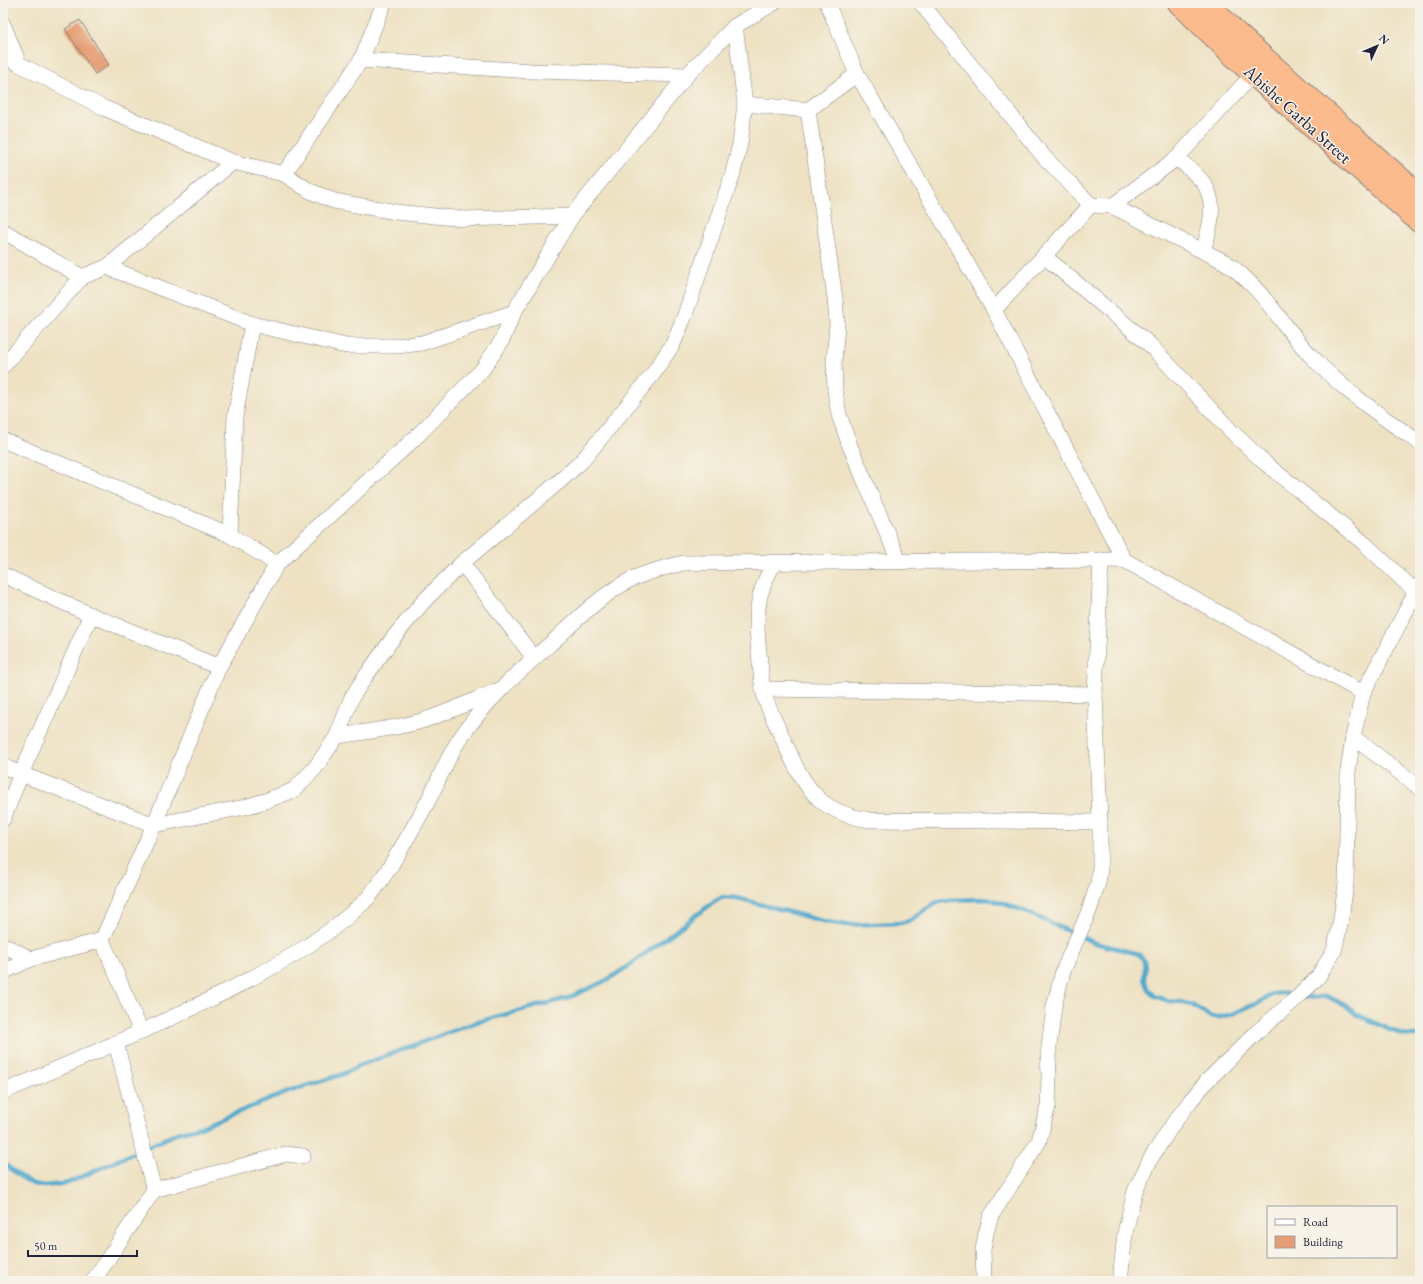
<svg xmlns="http://www.w3.org/2000/svg" width="1423" height="1284" viewBox="0 0 1423 1284" font-family="'EB Garamond',serif">
	<style>
		.lines { fill: none; stroke-linecap: round; stroke-linejoin: round }
		.stream { stroke: #50a9cd; stroke-width: 4.5 }
		.building { fill: #e59c72 }
		.minor-casing { stroke: #88827f; stroke-width: 16 }
		.highway-casing { stroke: #88827f; stroke-width: 24 }
		.minor { stroke: #fff; stroke-width: 15 }
		.highway { stroke: #fbbb8d; stroke-width: 22 }
		.labels { text-anchor: middle; dominant-baseline: central; stroke-width: 3; stroke-linejoin: round; paint-order: stroke }
		.street-label { font-size: 18px; fill: #22223b; stroke: #f7f3e8 }
	</style>
	<rect width="100%" height="100%" fill="#f7f3e8"/>
	<filter id="ink" filterUnits="userSpaceOnUse"><feTurbulence type="fractalNoise" baseFrequency=".025" numOctaves="2"/><feDisplacementMap in="SourceGraphic" scale="8" xChannelSelector="R" yChannelSelector="G"/><feConvolveMatrix kernelMatrix="1 2 1 2 8 2 1 2 1" color-interpolation-filters="sRGB"/></filter>
	<filter id="wash" filterUnits="userSpaceOnUse"><feTurbulence type="fractalNoise" baseFrequency=".012" numOctaves="4" result="noise"/><feDisplacementMap in="SourceGraphic" scale="16" xChannelSelector="R" yChannelSelector="G"/><feGaussianBlur stdDeviation="0.9" result="paint"/><feColorMatrix in="noise" values="0 0 0 0 0 0 0 0 0 0 0 0 0 0 0 0 0 1.4 0 .05"/><feComposite in="paint" operator="in"/></filter>
	<g filter="url(#wash)">
		<rect width="100%" height="100%" fill="#eee2c3"/>
		<g class="lines">
			<!-- stream -->
			<g class="stream">
				<path d="M1304,996L1312,998L1327,996L1346,1006L1356,1014L1390,1030L1408,1036H1420"/>
				<path d="M3,1163L21,1177L33,1184L45,1186L68,1183L180,1132L201,1127L291,1091L343,1074L361,1065L444,1034L477,1022L568,998L607,980L630,965L714,902L723,897L737,898L826,922L847,925L900,923L909,921L935,903L949,900L982,899L993,900L1019,909L1095,943L1139,954L1144,961L1145,969L1144,979L1148,989L1155,996L1168,1001L1180,1002L1192,1005L1211,1017H1221L1232,1014L1257,1003L1274,994L1286,993L1295,995"/>
			</g>
		</g>
		<g id="blocks">
			<!-- building -->
			<path class="building" d="M80,20L109,65L95,74L65,29Z"/>
		</g>
	</g>
	<g filter="url(#ink)">
		<use href="#blocks" fill-opacity="0" stroke="#88827f" stroke-width="1"/>
		<g class="lines">
			<!-- minor casing -->
			<g class="minor-casing">
				<g id="minor">
					<path d="M827,3L857,74L994,310L1124,560"/>
					<path d="M921,3L1044,157L1091,205L1112,206L1225,262C1262,287 1281,324 1311,356C1344,391 1381,416 1420,443"/>
					<path d="M3,24L19,64"/>
					<path d="M3,54L19,64L104,108L233,162L284,174L310,191L334,201L396,212L464,219L572,216"/>
					<path d="M361,60L531,71L687,75"/>
					<path d="M745,104L808,110L857,74"/>
					<path d="M808,110L835,298L837,324L834,362L835,391L839,415L850,446L899,561"/>
					<path d="M1177,158C1187,167 1200,176 1206,187C1217,207 1209,231 1203,251"/>
					<path d="M284,174L361,60L384,3"/>
					<path d="M1112,206L1177,158L1253,74"/>
					<path d="M3,231L82,277"/>
					<path d="M1044,256L1149,344L1232,432L1265,463L1365,544L1420,596"/>
					<path d="M107,267L252,324L346,346H397L422,343L514,312"/>
					<path d="M994,310L1091,205"/>
					<path d="M3,366L82,277L107,267L233,162"/>
					<path d="M3,440L230,535L277,564"/>
					<path d="M230,535L235,417L252,324"/>
					<path d="M774,562C768,575 761,587 759,601C755,622 758,642 760,662C761,671 761,680 763,689C766,704 773,718 780,732C790,755 800,781 819,799C833,812 851,817 869,820L1100,822"/>
					<path d="M462,563L534,658"/>
					<path d="M3,575L91,615L219,667"/>
					<path d="M763,689L1095,694"/>
					<path d="M337,736C364,732 392,729 418,722C445,714 470,702 496,691"/>
					<path d="M1353,737L1420,788"/>
					<path d="M3,766L21,774L154,825L245,807L268,800L294,790L315,768L337,736L352,697L365,677L393,638L424,601L462,563L561,480L582,461L653,374L673,344L685,315L733,173L740,144L745,104L735,26"/>
					<path d="M3,819L21,774L91,615"/>
					<path d="M3,945L31,959"/>
					<path d="M3,972L31,959L102,940"/>
					<path d="M141,1032L102,940L154,825L219,667L277,564L414,439L482,370L501,342L514,312L572,216L687,75L735,26L774,3"/>
					<path d="M116,1043L154,1190"/>
					<path d="M3,1092C76,1061 148,1030 219,995C270,969 319,944 362,904C374,893 382,879 391,865C405,842 419,819 431,795C440,777 448,757 459,740C485,700 523,668 558,637C579,617 602,595 628,581C645,572 664,568 683,563L1124,560L1363,693"/>
					<path d="M93,1281L154,1190L286,1154L303,1156"/>
					<path d="M984,1281L983,1250L986,1233L991,1216L1039,1141L1048,1106L1049,1075L1048,1055L1054,1006L1063,971L1089,911L1098,883L1100,868V822L1095,694L1101,560"/>
					<path d="M1120,1281L1125,1233L1135,1191L1151,1158L1173,1124L1191,1100L1208,1080L1257,1032L1298,997L1318,977L1334,951L1340,925L1346,884L1348,771L1353,737L1363,693L1420,584"/>
				</g>
			</g>
			<!-- highway casing -->
			<g class="highway-casing">
				<g id="highway">
					<path d="M1179,3L1253,74L1420,222"/>
					<path d="M1207,3L1236,33L1420,196"/>
				</g>
			</g>
			<!-- minor -->
			<use href="#minor" class="minor"/>
			<!-- highway -->
			<use href="#highway" class="highway"/>
		</g>
	</g>
	<g class="labels">
		<!-- street labels -->
		<g class="street-label">
			<text transform="translate(1298 114) rotate(42)">Abishe Garba Street</text>
		</g>
	</g>
	<!-- margin -->
	<rect width="1423" height="1284" fill="none" stroke="#f7f3e8" stroke-width="16"/>
	<!-- legend -->
	<rect x="1267" y="1206" width="130" height="52" fill="#f7f3e8" stroke="#a29fa3"/>
	<rect x="1275" y="1219" width="20" height="6" fill="#ffffff" stroke="#a29fa3"/>
	<text x="1303" y="1226" font-size="12" fill="#22223b">Road</text>
	<rect x="1275" y="1236" width="20" height="12" fill="#e59c72" stroke="#a29fa3"/>
	<text x="1303" y="1246" font-size="12" fill="#22223b">Building</text>
	<!-- north arrow -->
	<g transform="translate(1377 46) rotate(46)" stroke="#f7f3e8" stroke-width="3" paint-order="stroke">
	<path d="M0-3L7 15L0 10L-7 15Z" fill="#22223b"/>
	<text y="-6" font-size="11" font-weight="bold" text-anchor="middle" fill="#22223b">N</text>
	</g>
	<!-- scale -->
	<path d="M28 1250v6h109v-6" fill="none" stroke="#22223b" stroke-width="2"/>
	<text x="34" y="1250" font-size="12" fill="#22223b" stroke="#f7f3e8" stroke-width="3" paint-order="stroke">50 m</text>
</svg>
